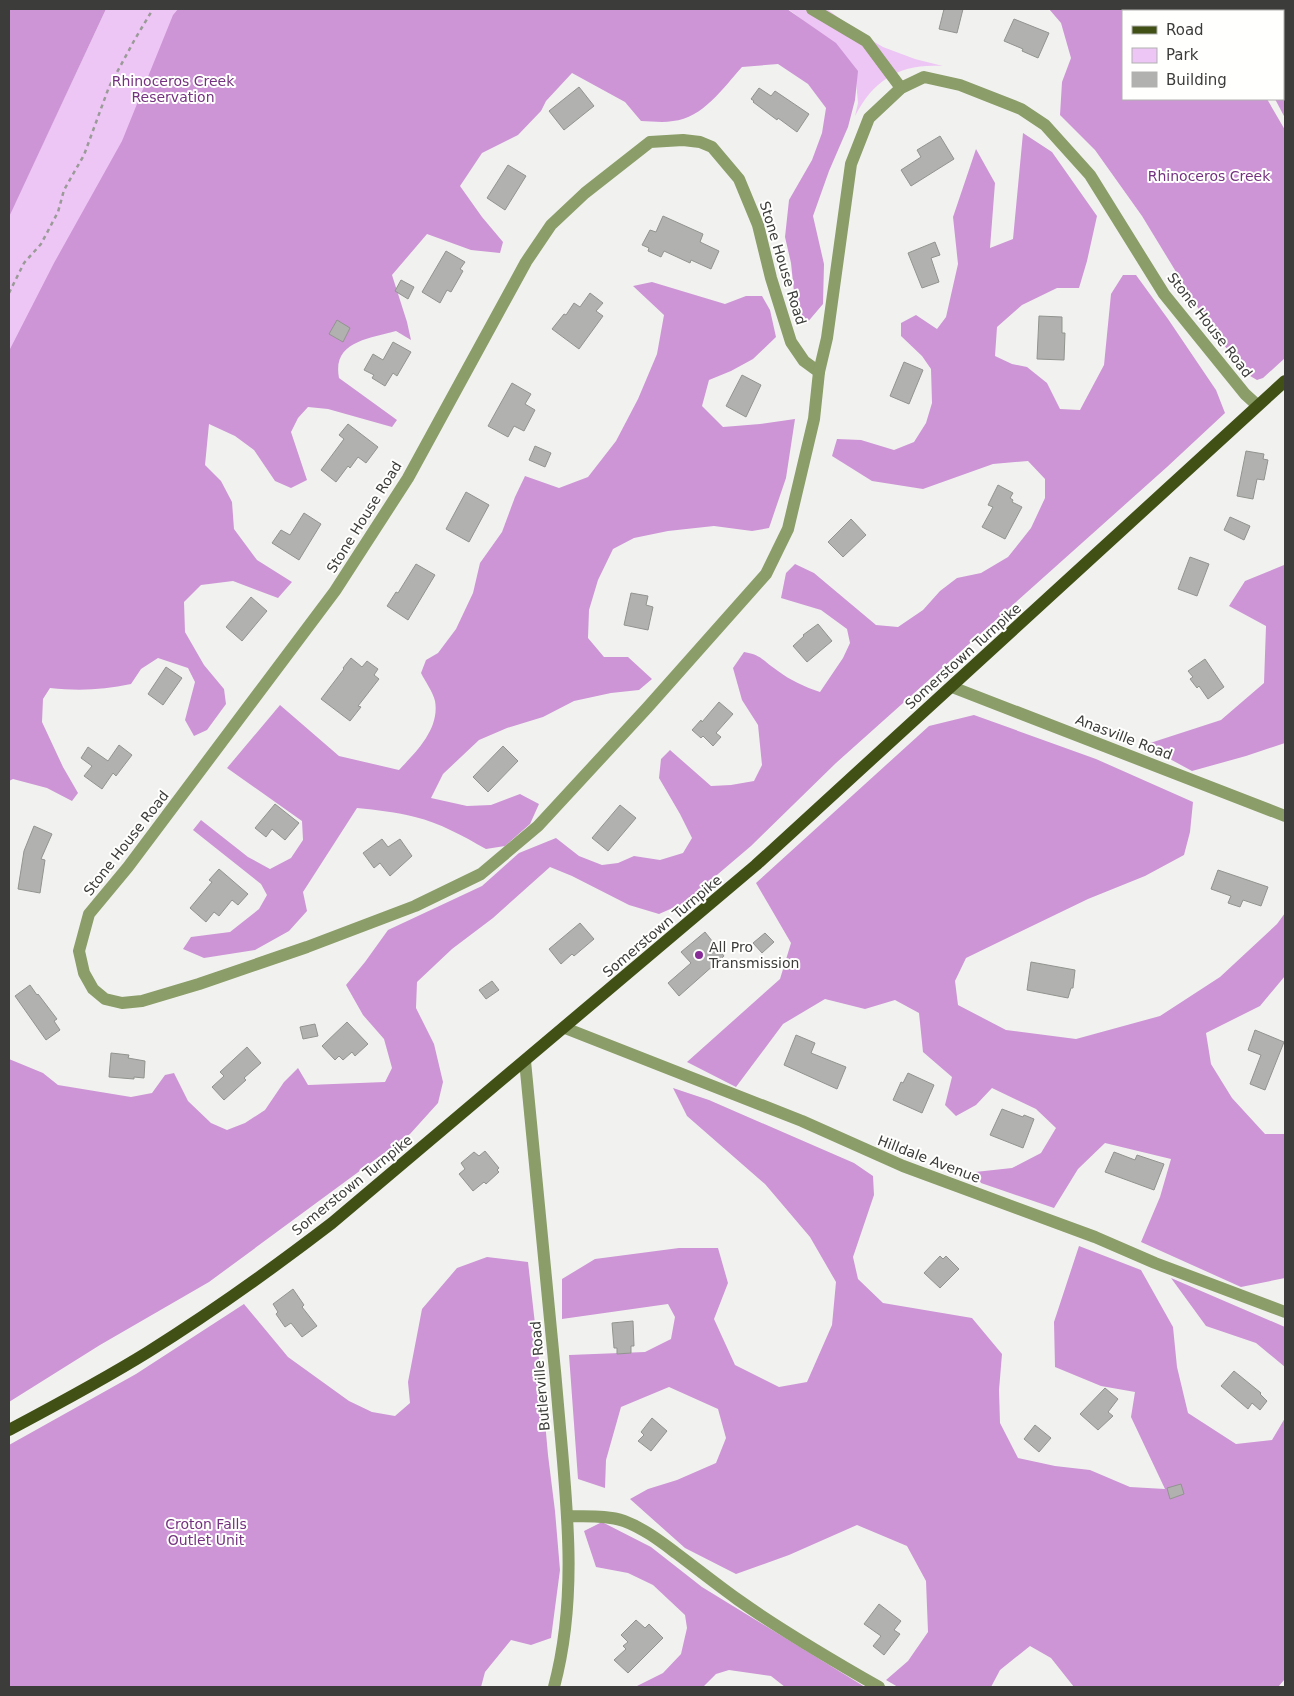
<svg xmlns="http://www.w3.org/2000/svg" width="1294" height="1696" viewBox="0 0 1294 1696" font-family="'DejaVu Sans',sans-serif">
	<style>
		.green { fill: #eec6f5 }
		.forest { fill: #cd95d6 }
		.water { fill: #cd95d7 }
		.building { fill: #b1b2af; stroke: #929490 }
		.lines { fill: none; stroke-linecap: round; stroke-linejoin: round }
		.path { stroke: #9a9b98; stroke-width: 2.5; stroke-dasharray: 4 4; stroke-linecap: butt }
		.minor { stroke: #8b9d68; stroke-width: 12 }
		.major { stroke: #415115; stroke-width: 12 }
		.poi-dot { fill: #882c98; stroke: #fffffe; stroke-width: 2 }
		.labels { text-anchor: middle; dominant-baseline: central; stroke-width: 4; stroke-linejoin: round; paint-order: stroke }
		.park-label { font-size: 14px; fill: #753281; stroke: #fffffe }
		.street-label { font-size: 14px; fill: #3c3d3b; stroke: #fffffe }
		.poi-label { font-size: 14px; fill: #3c3d3b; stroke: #fffffe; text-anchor: start }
	</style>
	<rect width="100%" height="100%" fill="#f1f2ef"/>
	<!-- green -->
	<g class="green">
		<path d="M106,9H441L9,570V216Z"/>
		<path d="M788,9H827L859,33L883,47L915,59L943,66C901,63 874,79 855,116L858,103L856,81L834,44Z"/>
	</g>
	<!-- forest -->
	<g class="forest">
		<path d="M9,9H106L9,217Z"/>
		<path d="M178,9H787L836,43L858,71L855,100L848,127L829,171L813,216L824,264L823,304L806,324L797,321L791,263L785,237L789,200L812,160L822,133L826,108L808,84L778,64L742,67C723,88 703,118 673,121C662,123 651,121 641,121L625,102L572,73L546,101L541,111L518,135L482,153L460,186L482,217L503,242L500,253L471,250L427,234L392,275L407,322L411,340L396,331C369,339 332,341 339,378L397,420L392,427L328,409L308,407L298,418L291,432L307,480L291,488L275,481L254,450L235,436L209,424L205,465L221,481L232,502L234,529L257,560L292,582L278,598L233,581L201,585L184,602L185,632L204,665L224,689L226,704L207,730L194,736L185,720L195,682L188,668L158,658L141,669L131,684C103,690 78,691 50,688L43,699L42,722L63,767L78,793L72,801L47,788L13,779L9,781V351L54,263L122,141L173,15Z"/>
		<path d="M1049,9H1215L1217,11H1123V99H1267L1285,130V358L1263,378L1257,380L1245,373L1206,321L1142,216L1095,150L1060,115L1062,82L1071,58L1061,23Z"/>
		<path d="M1023,133L1052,152L1097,216L1087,261L1079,288H1057L1022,305L997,327L995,356L1012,364L1027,367L1047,383L1060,409L1080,410L1104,365L1111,294L1123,275H1136L1168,319L1216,390L1225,413L1167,467L836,763L751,846L684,903L659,914L629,905L572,876L550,867L493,918L452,949L417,982L416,1008L434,1044L443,1082L438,1103L410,1134L209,1282L100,1345L9,1402V1059L43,1073L58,1085L131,1097L152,1093L165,1075L174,1073L188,1101L211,1123L227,1130L245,1123L265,1110L284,1082L298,1068L308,1085L385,1082L392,1068L384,1039L363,1015L346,985L365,962L388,930L482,886L519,853L556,838L579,856L602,865L618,863L634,856L660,860L683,853L692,838L680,814L659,778L661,759L670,750L711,786L731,785L754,781L762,765L758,725L742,700L733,668L744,652C762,655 763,661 778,671C790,680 805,687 820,692L843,658L850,643L847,629L821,610L781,598L786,573L795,564L814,573L876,625L898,627L923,610L940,591L957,578L981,573L1008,557L1031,528L1045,498V479L1028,461L993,464L923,489L872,481L832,456L837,439L861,440L894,450L914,442L926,423L932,403L931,369L922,356L901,336V323L916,315L937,329L946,317L958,264L953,217L976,149L995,183L990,248L1013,239Z"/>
		<path d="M652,282L725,304L746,296H762L770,310L776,337L753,359L731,371L709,380L702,406L723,427L760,424L795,419L786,478L769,528L752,531L714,526L668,531L634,538L613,549L598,580L589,610L588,638L604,657H628L652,679L639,690L611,693L574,701L543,717L507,728L479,740L443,774L431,798L467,806L491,805L520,794L539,804L530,824L505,846L486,849C463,836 440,823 415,817C396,812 377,810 357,808L303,892L307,911L289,931L255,950L204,958L183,949L191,937L230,932L259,909L267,895L261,884L193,830L201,820L248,857L270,869L291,858L303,840L302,821L227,768L280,705L339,756L399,770C416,752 440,729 435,701C433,692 425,681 421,673L426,660L438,653L456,629L473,593L480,563L502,532L515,497L525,476L559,488L588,477L616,441L638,399L657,354L664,315L633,286Z"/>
		<path d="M1284,565H1285V743L1246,756L1192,771L1144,745L1221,720L1264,683L1266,626L1229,606L1245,581Z"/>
		<path d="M974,715L1096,759L1193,802L1190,832L1184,855L1145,876L1088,899L966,958L955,981L958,1005L1006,1030L1076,1039L1160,1016L1220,977L1277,924L1285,913V976L1260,1006L1206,1033L1211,1064L1232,1098L1265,1134H1285V1278L1241,1287L1141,1242L1160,1197L1171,1159L1105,1143L1078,1169L1054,1208L981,1183L975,1172L1012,1168L1041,1153L1056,1128L1036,1109L992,1088L976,1105L956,1116L945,1105L952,1077L923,1052L919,1013L895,1000L865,1009L825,999L783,1024L736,1087L687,1062L780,979L791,943L756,883L929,726Z"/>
		<path d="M673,1088L709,1100L854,1163L873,1176L874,1195L853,1257L858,1279L883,1303L972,1318L1002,1354L999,1390L1000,1423L1018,1458L1055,1466L1090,1470L1130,1487L1165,1489L1131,1417L1135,1392L1101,1386L1055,1367L1054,1322L1079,1246L1141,1270L1173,1327L1177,1367L1188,1413L1236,1444L1272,1440L1285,1418V1679L1278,1687H1074L1051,1658L1030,1646L1000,1670L991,1687H898L886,1680L908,1661L928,1632L926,1581L907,1546L857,1525L789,1555L736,1574L685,1548L630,1499L648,1489L677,1480L716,1463L726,1438L718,1409L669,1387L621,1407L606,1460L605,1488L578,1479L569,1355L645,1352L671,1339L675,1317L668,1304L562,1319V1279L595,1259L679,1248H718L728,1283L714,1319L735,1365L779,1387L807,1382L832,1325L836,1282L810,1237L765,1184L687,1116Z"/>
		<path d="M487,1257L528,1262L541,1377L548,1455L555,1511L560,1570L551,1638L531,1645L511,1640L485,1672L481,1687H9V1445L136,1374L244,1304L288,1357L349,1401L372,1412L395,1416L410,1403L408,1382L422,1309L457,1268Z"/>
		<path d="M1171,1278L1285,1327V1367L1256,1343L1206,1326Z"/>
		<path d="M602,1522L651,1547L702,1587L865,1687H785L771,1676L729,1670L716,1674L703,1687H635L663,1673L681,1654L687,1628L685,1615L653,1585L628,1573L596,1567L584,1531Z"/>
	</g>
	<!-- water -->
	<path class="water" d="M1224,9H1285V118L1275,99H1283V11H1225Z"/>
	<!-- building -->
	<g class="building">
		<path d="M944,9H963L957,33L939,29Z"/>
		<path d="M1014,19L1049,33L1038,58L1022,51L1023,49L1004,41Z"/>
		<path d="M579,87L594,106L564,130L549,111Z"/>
		<path d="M759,88L771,96L775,91L809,114L797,132L778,118L777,120L753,102L754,101L751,99Z"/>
		<path d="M940,136L954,159L911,186L901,170L921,157L917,150Z"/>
		<path d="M508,165L526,176L505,210L487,198Z"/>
		<path d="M663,216L703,234L700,242L719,251L711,269L691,260L690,263L664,251L661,257L648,251L649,248L642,245L650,230L656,232Z"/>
		<path d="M935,242L940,255L931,258L939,282L922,288L908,253Z"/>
		<path d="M446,251L465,262L460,269L463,271L451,292L447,290L440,303L422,292Z"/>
		<path d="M401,280L414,287L408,299L395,291Z"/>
		<path d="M590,293L603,303L596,311L603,316L579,349L552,329L564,314L566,315L574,303L580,307Z"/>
		<path d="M1039,316L1062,317V333H1065L1064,360L1037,359Z"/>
		<path d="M337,320L350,328L343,342L329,334Z"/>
		<path d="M393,342L411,352L397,376L393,373L385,386L372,378L374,375L364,370L373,354L383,360Z"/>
		<path d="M904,362L923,370L909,404L890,396Z"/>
		<path d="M742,375L761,385L746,417L726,406Z"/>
		<path d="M512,383L531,394L525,404L535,410L524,431L514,426L508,437L488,426Z"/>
		<path d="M348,424L378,447L366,463L358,457L350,468L348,466L336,482L321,470L344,439L339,435Z"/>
		<path d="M535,446L551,453L545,467L529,460Z"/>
		<path d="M1246,451L1264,454L1263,459L1268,460L1264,480L1257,479L1253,499L1237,496Z"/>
		<path d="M998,485L1013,493L1010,498L1013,500L1012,502L1022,507L1005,539L982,527L993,507L988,505Z"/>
		<path d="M466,492L489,505L469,542L446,529Z"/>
		<path d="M304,513L321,524L299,560L272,543L281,530L290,535Z"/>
		<path d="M1230,517L1250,526L1244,540L1224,530Z"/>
		<path d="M851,519L866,535L843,557L828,542Z"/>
		<path d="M1190,557L1209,564L1197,596L1178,589Z"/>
		<path d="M416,564L435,575L408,620L387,606L396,592L398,593Z"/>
		<path d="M631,593L648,596L646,605L653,607L648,630L624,625Z"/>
		<path d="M251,597L267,611L242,641L226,627Z"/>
		<path d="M818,624L832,641L807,662L793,646L804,636L803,635Z"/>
		<path d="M351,658L362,667L367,661L378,669L374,675L379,679L358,706L361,707L350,721L321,699L344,669L343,668Z"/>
		<path d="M1205,659L1224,687L1208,699L1199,686L1197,688L1190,679L1193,677L1188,671Z"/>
		<path d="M166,667L182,678L163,705L148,694Z"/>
		<path d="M719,702L733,714L716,733L721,737L713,746L703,736L701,738L692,730L701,720L702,722Z"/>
		<path d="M119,745L132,755L116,776L113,773L102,789L84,776L92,766L81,758L88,747L108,761Z"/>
		<path d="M503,746L518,761L488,792L473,777Z"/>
		<path d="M275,804L299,823L285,840L272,829L266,837L255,828Z"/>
		<path d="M620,805L636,818L608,851L592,838Z"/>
		<path d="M34,826L52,834L41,859L45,860L40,893L18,889L24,851Z"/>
		<path d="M382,839L388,847L400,839L412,856L390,876L380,863L374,868L363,853Z"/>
		<path d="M219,869L248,894L238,905L232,900L219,916L214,912L206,922L190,908L212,882L209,880Z"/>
		<path d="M1218,870L1268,887L1261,906L1243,900L1240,907L1228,903L1231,896L1211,889Z"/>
		<path d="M580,923L594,939L574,956L572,954L561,964L549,949Z"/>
		<path d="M705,932L724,956L679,996L668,983L691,963L681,952Z"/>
		<path d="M765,933L774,942L762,953L753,943Z"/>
		<path d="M1031,962L1075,970L1073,988H1071L1068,998L1027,990Z"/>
		<path d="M492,981L499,990L486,999L479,990Z"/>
		<path d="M30,985L37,995L38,994L57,1019L54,1021L60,1030L46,1040L15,996Z"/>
		<path d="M347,1022L368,1044L355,1056L352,1052L343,1060L339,1056L335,1060L322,1046Z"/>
		<path d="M315,1024L318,1036L303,1039L300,1027Z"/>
		<path d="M1255,1030L1284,1042L1265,1090L1250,1084L1261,1055L1248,1050Z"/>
		<path d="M796,1035L815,1043L811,1053L846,1067L837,1089L784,1065Z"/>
		<path d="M247,1047L261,1063L244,1078L246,1080L224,1100L212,1087L224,1076L220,1072Z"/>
		<path d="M111,1053L129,1055L128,1058L145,1061L144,1078L134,1077V1079L109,1077Z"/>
		<path d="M908,1073L934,1085L922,1113L893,1100L901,1082L903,1083Z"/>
		<path d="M1002,1109L1023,1117L1024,1115L1034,1119L1023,1148L990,1135Z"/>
		<path d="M485,1151L499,1168L497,1170L499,1172L486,1184L484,1182L473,1191L459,1174L465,1169L461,1163L474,1152L479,1156Z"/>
		<path d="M1114,1152L1135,1160L1137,1155L1164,1164L1154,1190L1105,1172Z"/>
		<path d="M940,1256L943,1259L946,1256L959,1269L940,1288L924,1273Z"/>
		<path d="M293,1289L304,1305L302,1307L317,1326L302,1337L291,1323L285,1327L276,1314L278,1312L273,1304Z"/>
		<path d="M633,1321L634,1346H631V1353L617,1354V1348H614L612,1323Z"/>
		<path d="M1234,1371L1261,1393L1260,1394L1267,1401L1260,1410L1252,1403L1248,1409L1221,1386Z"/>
		<path d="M1105,1388L1118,1399L1108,1412L1113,1416L1098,1430L1080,1414Z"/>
		<path d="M652,1418L667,1431L651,1451L638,1441L644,1435L641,1432Z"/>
		<path d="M1035,1425L1051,1438L1039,1452L1024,1439Z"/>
		<path d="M1181,1484L1184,1494L1170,1499L1167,1488Z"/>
		<path d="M879,1604L901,1621L894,1630L900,1634L884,1655L873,1646L881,1636L864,1624Z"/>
		<path d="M636,1620L645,1628L649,1624L663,1638L628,1673L614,1660L626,1649L623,1646L628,1642L621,1635Z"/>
	</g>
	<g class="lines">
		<!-- path -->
		<path class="path" d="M9,293L24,263L41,244L58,212L64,190L84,155L109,87L135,39L153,9"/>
		<!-- minor -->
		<g class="minor">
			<path d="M812,9L866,41L901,88"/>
			<path d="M683,140L700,142L712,147L739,179L758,225L771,278L791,342L804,361L819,372L814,419L788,529L766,574L647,708L538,826L481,874L415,906L307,947L199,984L142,1001L122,1003L105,999L93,989L84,973L79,951L89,914L128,867L335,591L408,478L526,262L551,225L585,193L650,142Z"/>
			<path d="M819,372L827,338L851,164L869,118L901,88L924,77L960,85L1021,109L1045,125L1090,175L1164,294L1245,394L1257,405"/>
			<path d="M952,687L1285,816"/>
			<path d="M565,1028L802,1121L903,1166L1095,1237L1155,1263L1285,1312"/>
			<path d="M525,1061C537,1175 548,1290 558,1405C566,1499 579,1594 554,1687"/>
			<path d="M567,1516C585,1517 607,1515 624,1521C643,1528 660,1541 676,1553C696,1568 716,1584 737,1599C782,1631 830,1659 879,1687"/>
		</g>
		<!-- major -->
		<path class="major" d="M9,1430C56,1405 103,1380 148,1352C212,1312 272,1269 332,1223L756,865L1285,381"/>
	</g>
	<!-- markers -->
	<circle class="poi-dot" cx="699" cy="955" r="5"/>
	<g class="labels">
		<!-- park labels -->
		<g class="park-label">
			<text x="173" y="81">Rhinoceros Creek<tspan x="173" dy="16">Reservation</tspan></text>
			<text x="1209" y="176">Rhinoceros Creek</text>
			<text x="206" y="1524">Croton Falls<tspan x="206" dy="16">Outlet Unit</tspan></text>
		</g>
		<!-- street labels -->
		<g class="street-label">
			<text transform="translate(783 263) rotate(73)">Stone House Road</text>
			<text transform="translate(1210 325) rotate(52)">Stone House Road</text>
			<text transform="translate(364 517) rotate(-58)">Stone House Road</text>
			<text transform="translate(963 656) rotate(-42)">Somerstown Turnpike</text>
			<text transform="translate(1124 737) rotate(21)">Anasville Road</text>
			<text transform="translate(126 843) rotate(-52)">Stone House Road</text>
			<text transform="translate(662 926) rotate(-40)">Somerstown Turnpike</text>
			<text transform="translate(929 1159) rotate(21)">Hilldale Avenue</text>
			<text transform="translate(352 1185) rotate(-39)">Somerstown Turnpike</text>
			<text transform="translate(540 1376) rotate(-95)">Butlerville Road</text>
		</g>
		<!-- poi labels -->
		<g class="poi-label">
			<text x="709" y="947">All Pro<tspan x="709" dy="16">Transmission</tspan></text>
		</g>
	</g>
	<!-- border -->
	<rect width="1294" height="1696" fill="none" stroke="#3c3d3b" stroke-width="20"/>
	<!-- legend -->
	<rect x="1122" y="10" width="162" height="90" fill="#fffffe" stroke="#b1b1b0"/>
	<rect x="1132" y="26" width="25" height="8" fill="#415115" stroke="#b1b1b0"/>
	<text x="1166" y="35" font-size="15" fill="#3c3d3b">Road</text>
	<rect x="1132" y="48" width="25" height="15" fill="#eec6f5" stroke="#b1b1b0"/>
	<text x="1166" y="60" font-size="15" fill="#3c3d3b">Park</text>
	<rect x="1132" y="72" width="25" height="15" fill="#b1b2af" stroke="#b1b1b0"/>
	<text x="1166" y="85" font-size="15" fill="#3c3d3b">Building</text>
</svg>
